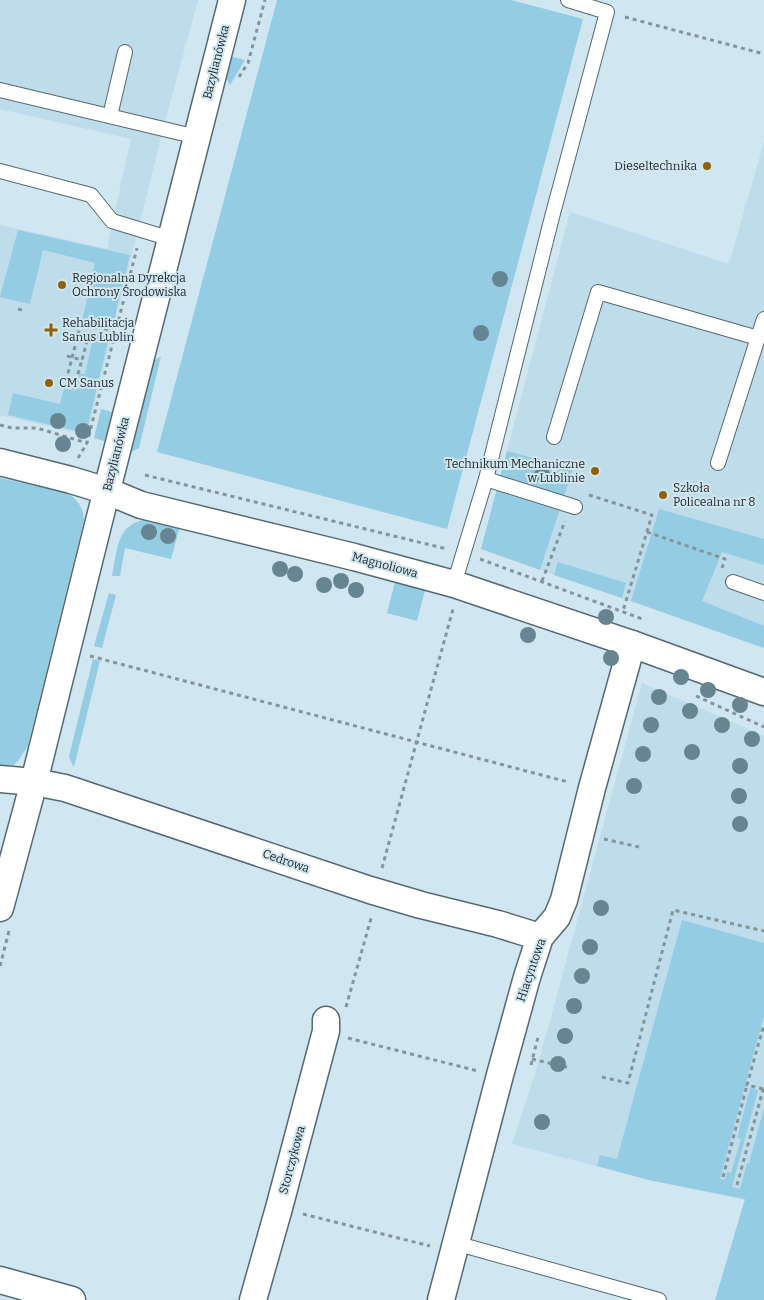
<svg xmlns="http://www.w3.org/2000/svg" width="764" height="1300" viewBox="0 0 764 1300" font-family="Bitter,serif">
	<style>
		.built { fill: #bedce9 }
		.green { fill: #94cce3 }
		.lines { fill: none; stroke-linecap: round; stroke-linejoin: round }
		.service-casing { stroke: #556971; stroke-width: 16 }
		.minor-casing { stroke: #556971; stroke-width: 29 }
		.path { stroke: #84949b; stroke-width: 3; stroke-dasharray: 4 4; stroke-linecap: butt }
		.service { stroke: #fff; stroke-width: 14 }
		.minor { stroke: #fff; stroke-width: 26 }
		.tree { fill: #668591 }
		.poi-dot { fill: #8f610a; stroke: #d0e6f0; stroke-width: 2 }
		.labels { text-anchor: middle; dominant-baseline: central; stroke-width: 4; stroke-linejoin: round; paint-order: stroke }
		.street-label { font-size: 12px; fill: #1e262a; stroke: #d0e6f0 }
		.poi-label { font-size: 12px; fill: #1e262a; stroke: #d0e6f0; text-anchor: start }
	</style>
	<rect width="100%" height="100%" fill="#d0e6f0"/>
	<!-- built -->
	<g class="built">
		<path d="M0,0H198L163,129L87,435L0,415V225L108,249L109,238L131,139L0,109Z"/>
		<path d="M764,142V648L481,549L570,212L729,264Z"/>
		<path d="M642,683L764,736V1204L649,1180L512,1144L539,1061Z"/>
	</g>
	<!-- green -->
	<g class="green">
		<path d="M277,0H511L583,19L447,529L157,452Z"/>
		<path d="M229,56L245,60L230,85L223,73Z"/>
		<path d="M18,230L130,255L112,328L82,321L95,263L43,250L30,304L0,297Z"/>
		<path d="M110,333L86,433L8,415L13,393L60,404L64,388L75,391L80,373L85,374L94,334Z"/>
		<path d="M161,356L139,448L133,451L128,449L150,363Z"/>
		<path d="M101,409L116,413L108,442L94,438Z"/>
		<path d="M507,451L573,469L540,570L481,549Z"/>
		<path d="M0,478L68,493C78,501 83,507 84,520L28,745L21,757L14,765H0Z"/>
		<path d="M659,509L764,539V565L722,552L702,601L764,626V648L631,601Z"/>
		<path d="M149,519L181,523L171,559L125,548L120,576H112C118,548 116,523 149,519Z"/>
		<path d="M558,562L626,583L622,598L554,575Z"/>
		<path d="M395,582L425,590L417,621L387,613Z"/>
		<path d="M109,593L116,595L102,648L94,646Z"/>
		<path d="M93,659L100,661L74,767L71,762L69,756Z"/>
		<path d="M682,920L764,943V1015L720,1179L725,1180L727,1172L731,1173L741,1139L737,1138L750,1088L758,1090L732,1187L740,1189L747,1163H749L764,1108V1300H715L745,1199L649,1180L597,1166L600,1155L617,1159Z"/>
	</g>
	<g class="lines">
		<!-- service casing -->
		<g class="service-casing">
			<g id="service">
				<path d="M0,90L197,137"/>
				<path d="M110,116L125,52"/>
				<path d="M0,171L91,195L112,221L171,239"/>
				<path d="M554,437L598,292L758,338"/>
				<path d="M718,463L764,319"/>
				<path d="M486,479L575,507"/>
				<path d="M733,582L764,593"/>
				<path d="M454,584L486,479L552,217L607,12L568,0"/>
				<path d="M455,1243L659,1300"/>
			</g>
		</g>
		<!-- minor casing -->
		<g class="minor-casing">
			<g id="minor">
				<path d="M0,462L71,480L107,491L141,505L354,557L454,584L632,644L764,692"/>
				<path d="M0,779L34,782L65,788L370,890L421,905L498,924L540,937"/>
				<path d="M0,908L34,782L98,525L232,0"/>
				<path d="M0,1280L72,1300"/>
				<path d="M253,1300L279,1208L326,1031V1020"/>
				<path d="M441,1300L500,1075L527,977L540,937L557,917L564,900L592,788L632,644"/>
			</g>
		</g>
		<!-- path -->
		<g class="path">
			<path d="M625,17L764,54"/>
			<path d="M239,77L248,63L265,0"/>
			<path d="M18,309L22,310"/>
			<path d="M79,323L91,326"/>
			<path d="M81,323L65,385L74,388L82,360"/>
			<path d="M67,356L82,360L91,326L116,331"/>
			<path d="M0,425L12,428H37L87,443"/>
			<path d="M78,458L87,443L137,248"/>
			<path d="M145,475L447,549"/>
			<path d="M589,495L652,515L623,611"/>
			<path d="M647,532L725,559L722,568"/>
			<path d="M480,559L645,620"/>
			<path d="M542,581L565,521"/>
			<path d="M90,656L568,782"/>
			<path d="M696,696L764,727"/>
			<path d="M604,839L639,847"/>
			<path d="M382,868L453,609"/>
			<path d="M0,966L9,931"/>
			<path d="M346,1007L372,915"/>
			<path d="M348,1038L478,1071"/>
			<path d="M532,1059L570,1068"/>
			<path d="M531,1065L538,1037"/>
			<path d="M602,1077L628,1083L673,910L764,931"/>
			<path d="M763,1089L747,1085L764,1024"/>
			<path d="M723,1177L747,1085"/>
			<path d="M737,1185L764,1086"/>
			<path d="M303,1214L430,1246"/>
		</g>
		<!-- service -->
		<use href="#service" class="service"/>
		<!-- minor -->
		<use href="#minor" class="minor"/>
	</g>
	<!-- trees -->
	<g class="tree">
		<circle cx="500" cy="279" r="8"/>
		<circle cx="481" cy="333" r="8"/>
		<circle cx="58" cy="421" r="8"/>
		<circle cx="83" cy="431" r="8"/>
		<circle cx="63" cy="444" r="8"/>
		<circle cx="542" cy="475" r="8"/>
		<circle cx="149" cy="532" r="8"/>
		<circle cx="168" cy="536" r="8"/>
		<circle cx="280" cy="569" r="8"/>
		<circle cx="295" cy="574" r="8"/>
		<circle cx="341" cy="581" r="8"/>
		<circle cx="324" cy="585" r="8"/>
		<circle cx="356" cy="590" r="8"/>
		<circle cx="606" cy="617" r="8"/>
		<circle cx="528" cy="635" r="8"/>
		<circle cx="611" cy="658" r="8"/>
		<circle cx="681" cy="677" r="8"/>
		<circle cx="708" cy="690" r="8"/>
		<circle cx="659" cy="697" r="8"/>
		<circle cx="740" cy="705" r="8"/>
		<circle cx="690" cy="711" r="8"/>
		<circle cx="651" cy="725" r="8"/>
		<circle cx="722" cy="725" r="8"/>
		<circle cx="752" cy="739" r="8"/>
		<circle cx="692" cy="752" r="8"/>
		<circle cx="643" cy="754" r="8"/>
		<circle cx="740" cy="766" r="8"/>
		<circle cx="634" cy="786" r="8"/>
		<circle cx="739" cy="796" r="8"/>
		<circle cx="740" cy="824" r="8"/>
		<circle cx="601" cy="908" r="8"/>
		<circle cx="590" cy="947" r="8"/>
		<circle cx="582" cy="976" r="8"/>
		<circle cx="574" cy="1006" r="8"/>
		<circle cx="565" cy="1036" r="8"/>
		<circle cx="558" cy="1064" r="8"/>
		<circle cx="542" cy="1122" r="8"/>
	</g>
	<!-- markers -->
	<g class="poi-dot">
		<circle cx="707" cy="166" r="5"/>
		<circle cx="62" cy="285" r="5"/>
		<path d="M48.5 322.5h5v5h5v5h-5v5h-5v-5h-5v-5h5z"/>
		<circle cx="49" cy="383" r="5"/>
		<circle cx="595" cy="471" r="5"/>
		<circle cx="663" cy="495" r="5"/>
	</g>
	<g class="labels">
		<!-- street labels -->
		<g class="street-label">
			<text transform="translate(216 62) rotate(-76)">Bazylianówka</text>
			<text transform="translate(116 454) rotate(-76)">Bazylianówka</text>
			<text transform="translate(385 565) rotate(15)">Magnoliowa</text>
			<text transform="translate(286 861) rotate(19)">Cedrowa</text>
			<text transform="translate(531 970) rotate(-71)">Hiacyntowa</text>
			<text transform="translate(292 1160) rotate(-75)">Storczykowa</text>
		</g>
		<!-- poi labels -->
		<g class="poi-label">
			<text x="697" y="166" text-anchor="end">Dieseltechnika</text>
			<text x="72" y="278">Regionalna Dyrekcja<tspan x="72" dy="14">Ochrony Środowiska</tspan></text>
			<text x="62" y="323">Rehabilitacja<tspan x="62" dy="14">Sanus Lublin</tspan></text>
			<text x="59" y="383">CM Sanus</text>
			<text x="585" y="464" text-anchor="end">Technikum Mechaniczne<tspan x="585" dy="14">w Lublinie</tspan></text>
			<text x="673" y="488">Szkoła<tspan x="673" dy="14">Policealna nr 8</tspan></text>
		</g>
	</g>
</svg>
